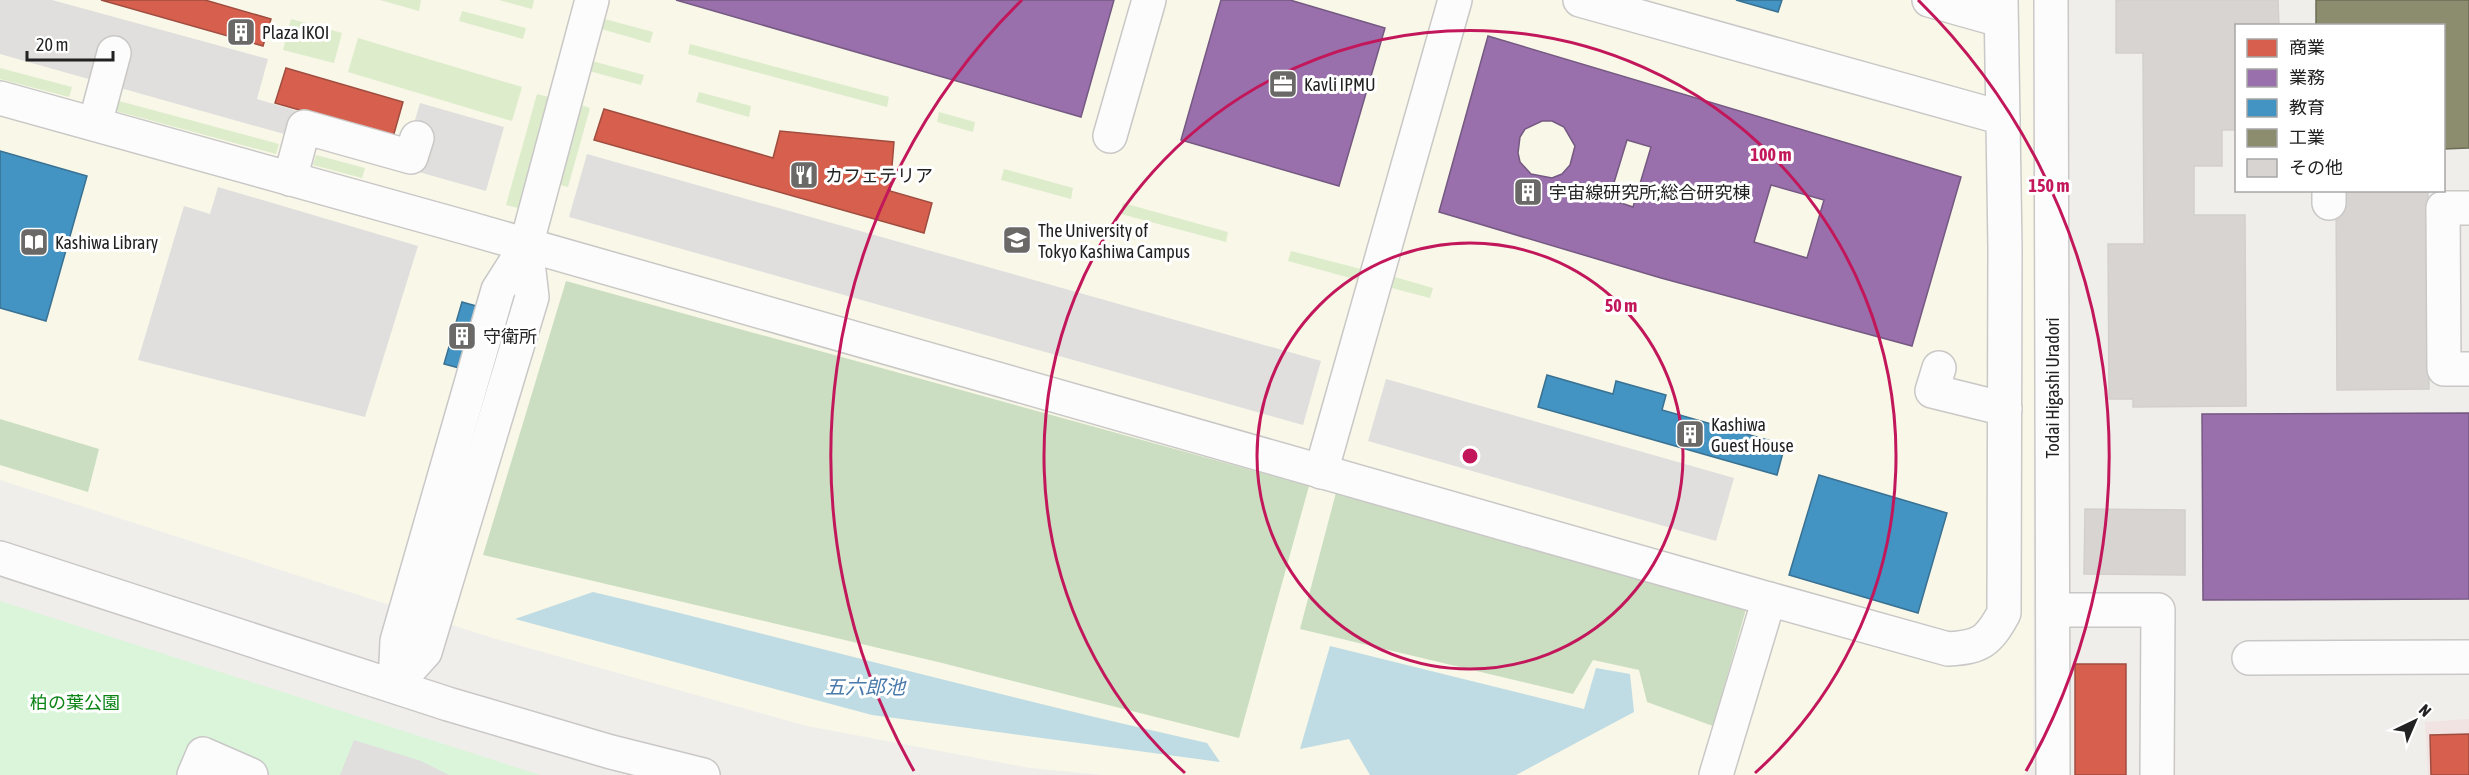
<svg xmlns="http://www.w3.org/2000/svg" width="2469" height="775" viewBox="0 0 2469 775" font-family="'Asap Condensed','Noto Sans JP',sans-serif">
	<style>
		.commercial { fill: #f1e3e1 }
		.education { fill: #f8f7e8 }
		.grass { fill: #ddeccb }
		.forest { fill: #cbdec1 }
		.park { fill: #daf5da }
		.parking { fill: #e0dfde }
		.water { fill: #bfdbe3 }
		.shops { fill: #d6604d; stroke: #a04d40; stroke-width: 1.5 }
		.offices { fill: #9970ab; stroke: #755982; stroke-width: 1.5; fill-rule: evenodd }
		.schools { fill: #4393c3; stroke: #397193; stroke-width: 1.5 }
		.industry { fill: #8c8c6e; stroke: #6c6c57; stroke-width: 1.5 }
		.building { fill: #d7d4d2; stroke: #d3d0cc; stroke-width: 1.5 }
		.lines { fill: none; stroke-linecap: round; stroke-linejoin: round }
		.minor-casing { stroke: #c9c8c7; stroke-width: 36 }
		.minor { stroke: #fdfcfc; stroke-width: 33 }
		.ring { fill: none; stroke: #c2185b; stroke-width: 3 }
		.labels { text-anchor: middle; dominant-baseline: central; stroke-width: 6; stroke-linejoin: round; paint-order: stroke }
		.poi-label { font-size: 18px; fill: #222; stroke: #fff; text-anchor: start }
		.street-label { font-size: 18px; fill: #222; stroke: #fff }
		.park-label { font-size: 18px; fill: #0c8416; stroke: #fff }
		.water-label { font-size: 20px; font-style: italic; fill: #4a7aab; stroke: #fff }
		.centre { fill: #c2185b; stroke: #fff; stroke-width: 3 }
		.ring-label { font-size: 18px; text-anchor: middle; font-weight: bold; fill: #c2185b; stroke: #fff; stroke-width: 6; stroke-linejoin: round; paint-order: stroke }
	</style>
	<rect width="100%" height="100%" fill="#f0eeeb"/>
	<!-- commercial -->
	<path class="commercial" d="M2469,719V775H2428L2425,722Z"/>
	<!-- education -->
	<path class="education" d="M0,0H2035L2033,766L2023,775H1103L1030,768L807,726L496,639L0,480Z"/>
	<!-- grass -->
	<g class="grass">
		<path d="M380,0H421L419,11Z"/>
		<path d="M499,0H534L532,9Z"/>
		<path d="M462,11L526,28L523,39L459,21Z"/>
		<path d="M601,18L653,32L650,43L598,28Z"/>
		<path d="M291,19L342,33L334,63L283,50Z"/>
		<path d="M358,38L522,87L512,121L348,72Z"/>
		<path d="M690,44L889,97L887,107L688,54Z"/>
		<path d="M592,61L644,75L641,85L589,71Z"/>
		<path d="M0,68L72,87L69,97L0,79Z"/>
		<path d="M699,92L751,106L749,117L696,102Z"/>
		<path d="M537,94L549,97L518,208L506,205Z"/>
		<path d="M119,101L279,144L276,154L116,111Z"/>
		<path d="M578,104L590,108L568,187L557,184Z"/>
		<path d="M939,112L975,122L973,132L937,122Z"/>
		<path d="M316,155L365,168L362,178L313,165Z"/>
		<path d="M1004,169L1073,188L1071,199L1001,180Z"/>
		<path d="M1123,203L1228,232L1226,242L1121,214Z"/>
		<path d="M1291,251L1361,269L1358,280L1288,261Z"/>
		<path d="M1391,276L1433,288L1430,298L1388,287Z"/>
	</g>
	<!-- forest -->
	<g class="forest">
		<path d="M566,281L1309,486L1239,738L938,662L483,555Z"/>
		<path d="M0,419L99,449L88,492L0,465Z"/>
		<path d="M1338,485L1746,609L1713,726L1647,702L1639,670L1593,660L1573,694L1300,629Z"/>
	</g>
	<!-- park -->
	<path class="park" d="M0,601L540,775H0Z"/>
	<!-- parking -->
	<g class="parking">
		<path d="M0,0H52L268,59L257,99L408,144L420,103L504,127L486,191L0,54Z"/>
		<path d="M587,154L1321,361L1303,425L569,217Z"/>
		<path d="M218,187L418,246L365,417L138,360L184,206L210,214Z"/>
		<path d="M1386,379L1734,478L1716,541L1368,441Z"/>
		<path d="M354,740L421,761L449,775H340Z"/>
	</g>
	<!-- water -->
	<g class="water">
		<path d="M593,592C798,641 1001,697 1207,743L1220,762L872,715L515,619Z"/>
		<path d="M1330,646L1584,709L1596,668L1630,674L1634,712L1516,775H1370L1349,739L1300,749Z"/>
	</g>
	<!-- shops -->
	<g class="shops">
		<path d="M101,0H205L271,19L263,46Z"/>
		<path d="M286,68L403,102L393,137L275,103Z"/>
		<path d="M604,109L773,158L780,131L894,142L890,191L932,203L924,233L594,140Z"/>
		<rect x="2075" y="664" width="51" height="111"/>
		<path d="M2469,734V775H2431L2430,735Z"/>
	</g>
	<!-- offices -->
	<g class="offices">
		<path d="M676,0H1114L1081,117Z"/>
		<path d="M1221,0H1290L1385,28L1339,186L1181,140Z"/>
		<path d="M1488,36L1961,177L1912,346L1661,278L1439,212ZM1542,121H1552L1564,127L1575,146L1570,165L1562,174L1552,178L1531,174L1520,162L1518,153L1520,137L1525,129ZM1627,140L1651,147L1633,207L1609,199ZM1771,185L1824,200L1807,258L1754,242Z"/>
		<path d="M2469,413V599L2203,600L2202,414Z"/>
	</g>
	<!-- schools -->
	<g class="schools">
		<path d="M1736,0H1782L1778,12Z"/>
		<path d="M0,151L87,176L46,321L0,308Z"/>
		<path d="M462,302L480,307L463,369L444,364Z"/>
		<path d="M1547,375L1613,394L1616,381L1666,395L1662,410L1785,445L1777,475L1538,407Z"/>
		<path d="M1819,475L1947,513L1918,613L1789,575Z"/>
	</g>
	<!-- industry -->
	<path class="industry" d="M2316,0H2469V148L2444,149V26H2316Z"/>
	<!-- building -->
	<g class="building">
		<path d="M2116,0H2278L2279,26H2236V130H2222V166H2194V215H2245L2246,406L2133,407V399H2109L2108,244H2144L2143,53H2116Z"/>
		<path d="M2336,190H2428L2429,389L2337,390Z"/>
		<path d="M2085,509L2185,510V575L2084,574Z"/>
	</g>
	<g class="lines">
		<!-- minor casing -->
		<g class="minor-casing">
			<g id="minor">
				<path d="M1580,0L2003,118"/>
				<path d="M1929,0L2000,20"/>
				<path d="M2051,0L2053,775"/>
				<path d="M0,98L464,227L1769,599L1948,649C1981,647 1988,642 2004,613L2005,248L2001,0"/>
				<path d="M95,124L114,53"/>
				<path d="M1110,136L1149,0"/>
				<path d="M290,179L304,127L411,157L417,138"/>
				<path d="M2329,203V190"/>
				<path d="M2469,208H2443L2444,369H2469"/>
				<path d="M1939,368L1932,391L2005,409"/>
				<path d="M1321,472L1455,0"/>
				<path d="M0,558L448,704L611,752L703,775"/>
				<path d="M2053,610H2158L2157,775"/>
				<path d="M2249,658L2469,657"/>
				<path d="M395,685L397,641L498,290L526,246L592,0"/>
				<path d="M395,685L425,652L532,297L526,246"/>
				<path d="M194,775L203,754L251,775"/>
				<path d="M1716,775L1769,599"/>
			</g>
		</g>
		<!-- minor -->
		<use href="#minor" class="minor"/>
	</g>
	<!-- distance rings -->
	<g class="ring">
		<circle cx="1470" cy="456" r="213"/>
		<path d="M1185 773A426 426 0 1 1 1755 773"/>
		<path d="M914 771A639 639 0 0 1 1022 0M1918 0A639 639 0 0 1 2026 771"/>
	</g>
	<!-- icons -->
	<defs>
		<g id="building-square" transform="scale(1.5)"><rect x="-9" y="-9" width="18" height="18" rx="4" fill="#6a6968" stroke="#fff"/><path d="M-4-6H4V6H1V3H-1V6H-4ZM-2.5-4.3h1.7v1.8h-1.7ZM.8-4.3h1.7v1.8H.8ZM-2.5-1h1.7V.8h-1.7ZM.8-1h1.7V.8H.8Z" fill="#fff"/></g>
		<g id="office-square" transform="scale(1.5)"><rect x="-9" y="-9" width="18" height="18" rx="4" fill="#6a6968" stroke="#fff"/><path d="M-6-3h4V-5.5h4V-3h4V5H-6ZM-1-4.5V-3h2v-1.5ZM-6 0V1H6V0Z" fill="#fff"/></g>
		<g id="restaurant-square" transform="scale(1.5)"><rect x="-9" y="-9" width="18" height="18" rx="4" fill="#6a6968" stroke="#fff"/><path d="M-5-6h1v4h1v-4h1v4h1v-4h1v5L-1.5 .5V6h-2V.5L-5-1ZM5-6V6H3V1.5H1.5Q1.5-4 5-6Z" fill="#fff"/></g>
		<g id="university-square" transform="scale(1.5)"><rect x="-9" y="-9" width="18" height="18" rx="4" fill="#6a6968" stroke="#fff"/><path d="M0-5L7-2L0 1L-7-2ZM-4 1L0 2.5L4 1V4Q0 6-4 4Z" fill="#fff"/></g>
		<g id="library-square" transform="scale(1.5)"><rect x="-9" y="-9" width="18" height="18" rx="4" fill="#6a6968" stroke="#fff"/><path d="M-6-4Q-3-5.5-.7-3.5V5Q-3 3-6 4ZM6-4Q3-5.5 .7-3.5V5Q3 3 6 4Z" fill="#fff"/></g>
	</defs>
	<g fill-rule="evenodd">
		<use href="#building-square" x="241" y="32"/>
		<use href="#office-square" x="1283" y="84"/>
		<use href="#restaurant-square" x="804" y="175"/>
		<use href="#building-square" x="1528" y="192"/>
		<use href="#university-square" x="1017" y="240"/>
		<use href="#library-square" x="34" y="242"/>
		<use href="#building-square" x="462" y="336"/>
		<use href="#building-square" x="1690" y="434"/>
	</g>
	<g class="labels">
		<!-- poi labels -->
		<g class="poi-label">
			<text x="262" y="32">Plaza IKOI</text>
			<text x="1304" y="84">Kavli IPMU</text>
			<text x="825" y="175">カフェテリア</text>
			<text x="1549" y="192">宇宙線研究所;総合研究棟</text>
			<text x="1038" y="230">The University of<tspan x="1038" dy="21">Tokyo Kashiwa Campus</tspan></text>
			<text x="55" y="242">Kashiwa Library</text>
			<text x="483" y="336">守衛所</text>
			<text x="1711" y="424">Kashiwa<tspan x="1711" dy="21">Guest House</tspan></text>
		</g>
		<!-- street labels -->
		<g class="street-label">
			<text transform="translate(2052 388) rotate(-90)">Todai Higashi Uradori</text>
		</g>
		<!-- park labels -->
		<g class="park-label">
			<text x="75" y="702">柏の葉公園</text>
		</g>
		<!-- water labels -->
		<g class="water-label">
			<text x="865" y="686">五六郎池</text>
		</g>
	</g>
	<circle cx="1470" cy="456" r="9" class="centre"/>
	<g class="ring-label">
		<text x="1771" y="161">100 m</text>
		<text x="2049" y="192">150 m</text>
		<text x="1621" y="312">50 m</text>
	</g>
	<!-- legend -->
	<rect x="2235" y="24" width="210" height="168" fill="#ffffff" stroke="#a7a7a7" stroke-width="1.5"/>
	<rect x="2247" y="39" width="30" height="18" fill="#d6604d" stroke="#a7a7a7" stroke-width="1.5"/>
	<text x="2289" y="54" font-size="18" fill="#222222">商業</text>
	<rect x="2247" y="69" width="30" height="18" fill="#9970ab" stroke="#a7a7a7" stroke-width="1.5"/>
	<text x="2289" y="84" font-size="18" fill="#222222">業務</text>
	<rect x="2247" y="99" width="30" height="18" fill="#4393c3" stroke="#a7a7a7" stroke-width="1.5"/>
	<text x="2289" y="114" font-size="18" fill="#222222">教育</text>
	<rect x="2247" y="129" width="30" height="18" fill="#8c8c6e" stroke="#a7a7a7" stroke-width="1.5"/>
	<text x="2289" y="144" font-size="18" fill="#222222">工業</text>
	<rect x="2247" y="159" width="30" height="18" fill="#d7d4d2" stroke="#a7a7a7" stroke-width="1.5"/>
	<text x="2289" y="174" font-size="18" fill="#222222">その他</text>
	<!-- north arrow -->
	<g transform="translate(2415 721) rotate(44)" stroke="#ffffff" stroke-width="4.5" paint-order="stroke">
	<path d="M0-4.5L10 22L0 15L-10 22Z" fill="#222222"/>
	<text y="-9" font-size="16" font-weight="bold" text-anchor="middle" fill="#222222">N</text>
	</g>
	<!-- scale -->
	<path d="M27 51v9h86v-9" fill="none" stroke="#222222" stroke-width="3"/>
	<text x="36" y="51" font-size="18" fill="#222222" stroke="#ffffff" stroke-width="4.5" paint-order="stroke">20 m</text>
</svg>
